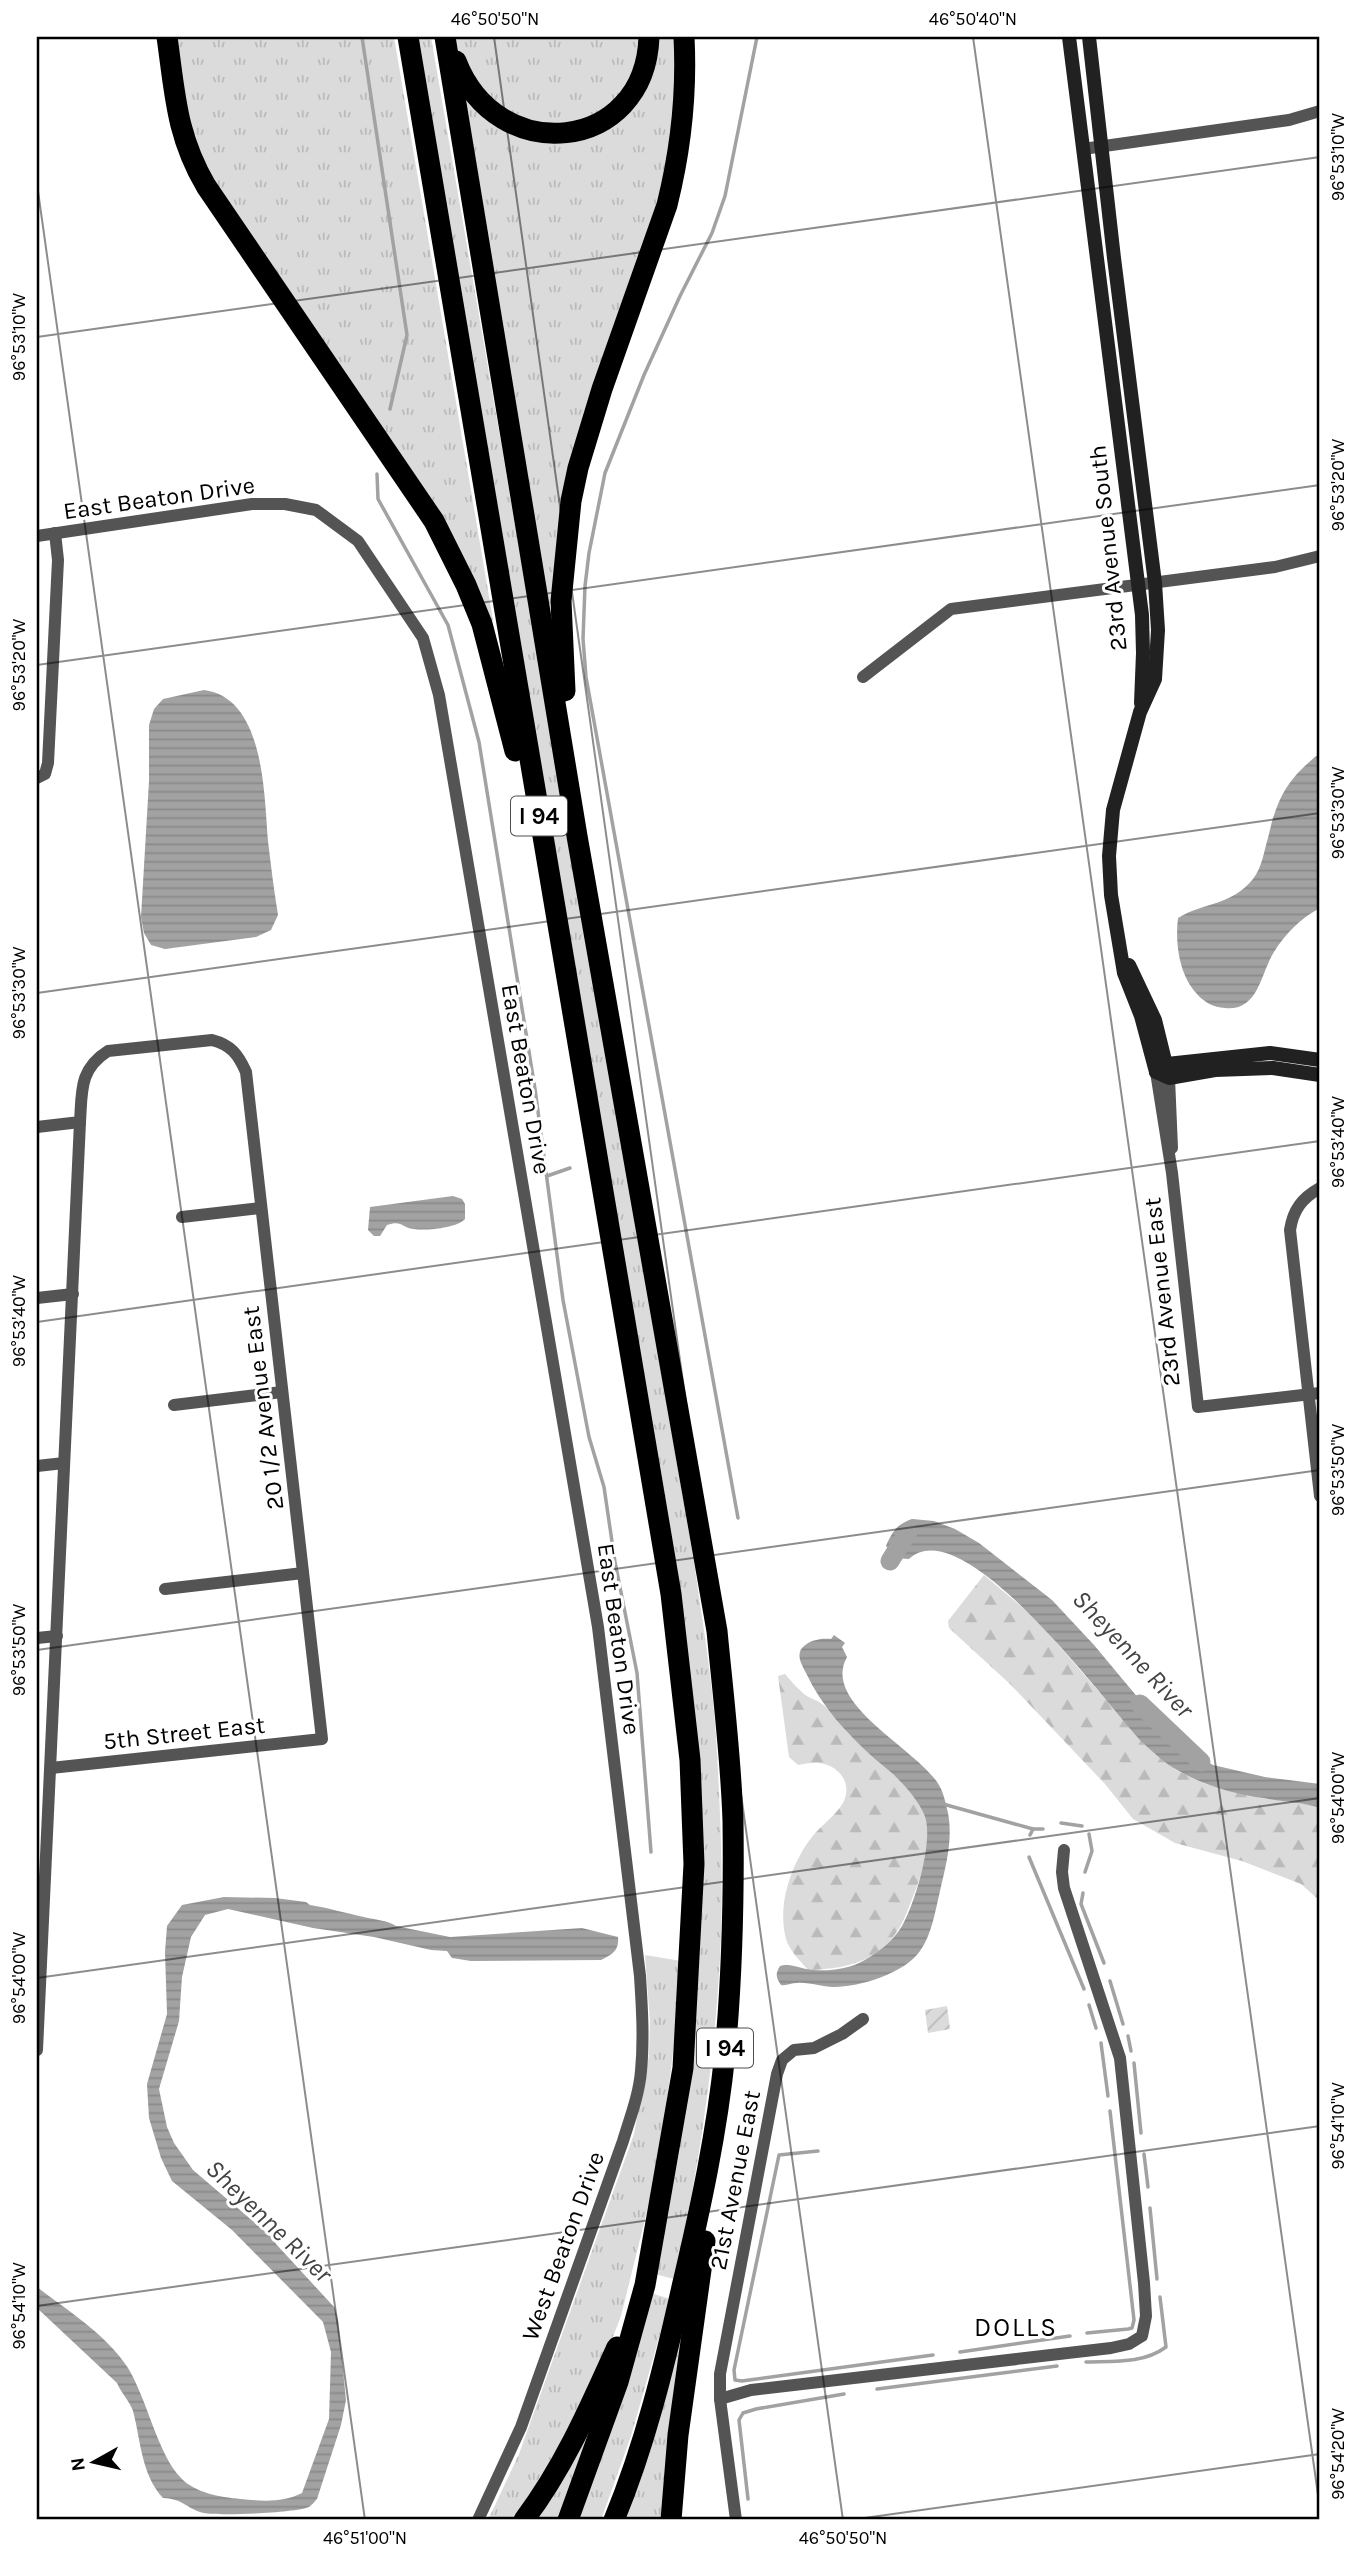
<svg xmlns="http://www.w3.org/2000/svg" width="1357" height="2557" viewBox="0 0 1357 2557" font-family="Karla,sans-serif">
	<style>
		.grass { fill: url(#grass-tufts) }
		.forest { fill: url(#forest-firs) }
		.garden { fill: url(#garden-furrows) }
		.water { fill: url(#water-rules) }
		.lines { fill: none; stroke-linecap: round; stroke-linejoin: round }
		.stream { stroke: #a2a2a2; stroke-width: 3.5 }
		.river { stroke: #a2a2a2; stroke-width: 19 }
		.street { stroke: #545454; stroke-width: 12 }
		.secondary { stroke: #212121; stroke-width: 14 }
		.highway { stroke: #000; stroke-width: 21 }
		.ticks { fill: none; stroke: #000; stroke-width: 2; stroke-opacity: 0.45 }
		.labels { text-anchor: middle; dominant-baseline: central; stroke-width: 6; stroke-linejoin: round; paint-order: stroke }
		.shield { fill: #fff; stroke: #4c4c4c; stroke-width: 2 }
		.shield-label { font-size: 23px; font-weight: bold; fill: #000 }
		.street-label { font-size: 24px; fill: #000; stroke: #fff }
		.water-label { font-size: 26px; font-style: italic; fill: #434343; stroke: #fff }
		.neighbourhood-label { font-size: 26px; letter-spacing: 2px; fill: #000; stroke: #fff }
		.neatline { fill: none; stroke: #000; stroke-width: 2.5 }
		.ticks-label { font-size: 18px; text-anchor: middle; fill: #000 }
	</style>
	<defs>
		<pattern id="grass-tufts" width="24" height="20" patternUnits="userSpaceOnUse" patternTransform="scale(1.75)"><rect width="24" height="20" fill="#dbdbdb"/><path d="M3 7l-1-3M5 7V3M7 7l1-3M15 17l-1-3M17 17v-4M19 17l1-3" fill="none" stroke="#bababa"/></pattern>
		<pattern id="forest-firs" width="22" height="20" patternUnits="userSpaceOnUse" patternTransform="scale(1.75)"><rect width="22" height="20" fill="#dbdbdb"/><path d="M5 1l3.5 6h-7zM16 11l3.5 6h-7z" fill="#bababa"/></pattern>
		<pattern id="garden-furrows" width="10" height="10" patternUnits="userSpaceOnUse" patternTransform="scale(1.75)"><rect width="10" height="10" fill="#dbdbdb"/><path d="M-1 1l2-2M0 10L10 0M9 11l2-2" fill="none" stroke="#bababa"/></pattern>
		<pattern id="water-rules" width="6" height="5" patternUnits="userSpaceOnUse" patternTransform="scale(1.75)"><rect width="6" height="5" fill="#a2a2a2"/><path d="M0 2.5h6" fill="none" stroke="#8a8a8a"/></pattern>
	</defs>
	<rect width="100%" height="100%" fill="#fff"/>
	<!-- grass -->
	<g class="grass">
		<path d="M175,37H394L493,620L487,623L220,196L193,144Z"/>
		<path d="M413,37H431L694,1562C702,1619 712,1677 716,1736C720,1802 723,1871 721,1937C716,2052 700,2167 674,2279L655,2274L679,2154L693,2041L701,1838Z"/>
		<path d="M455,37H641L638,61L616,100L590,118L544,127L487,100L459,52Z"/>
		<path d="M656,37H676L678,50L669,165L598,380L555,603L547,604L460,102L467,97L480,114L499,126H605Z"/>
		<path d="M645,1955L681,1961L676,2027L663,2135L651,2195L621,2316L588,2401L515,2520H488L519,2454L634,2134L649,2055L650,2022Z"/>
		<path d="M651,2293L670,2299L631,2436L601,2520H578Z"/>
		<path d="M682,2324L688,2325L664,2520H624Z"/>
		<path d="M588,2428L591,2432L560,2520H530Z"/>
	</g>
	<!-- forest -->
	<g class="forest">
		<path d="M984,1575L1035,1618L1145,1745L1176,1770L1206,1784L1261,1798L1309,1804L1320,1808V1901L1301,1884L1242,1861L1175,1843L1133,1819L1105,1784L1010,1684L949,1628L948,1621Z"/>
		<path d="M785,1674C791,1681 797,1688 804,1694C809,1698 817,1700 822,1704C833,1712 841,1727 851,1736C875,1761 917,1783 926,1819C933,1848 918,1885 907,1912C889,1958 854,1969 808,1970C801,1962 789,1950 786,1939C777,1905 791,1864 812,1837C821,1825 837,1815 844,1801C852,1783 839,1765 819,1763C813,1762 804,1764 798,1765L789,1757L778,1676Z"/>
	</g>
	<!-- garden -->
	<path class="garden" d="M947,2006L950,2029L928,2033L925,2010Z"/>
	<!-- water -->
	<g class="water">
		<path d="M204,690C265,698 264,795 268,841C271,866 274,891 278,915L271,930L256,937L165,949L151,945L144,933L141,917L149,781V725L154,709L163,699Z"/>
		<path d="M1320,753V908C1301,918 1285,934 1274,952C1260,974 1259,1011 1225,1008C1213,1007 1205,1003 1197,994C1179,975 1175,943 1178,918C1204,902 1231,906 1253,879C1262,868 1264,851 1268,838C1277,798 1287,779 1320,753Z"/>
		<path d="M453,1196L462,1199L465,1204V1219C457,1228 426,1231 414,1229C401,1228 403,1220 387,1225L380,1236H374L368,1230L370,1207Z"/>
		<path d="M912,1519L934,1521L955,1529L979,1543L1052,1600L1094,1645L1164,1729L1189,1752L1213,1765L1265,1777L1320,1784V1808C1302,1802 1282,1802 1263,1798C1234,1794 1203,1785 1177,1770C1166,1764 1154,1753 1144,1744C1109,1708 964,1507 909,1559C898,1559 893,1555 886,1546C892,1532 897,1524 912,1519Z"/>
		<path d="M834,1635L845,1643L842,1647L847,1657C820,1705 922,1751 940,1787C944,1794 946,1805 948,1813C953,1840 946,1865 940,1891C935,1912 932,1934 920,1951C905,1973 860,1987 834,1987C821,1987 809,1982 797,1983C791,1983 787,1986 781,1985C776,1978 775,1974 780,1966C789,1963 797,1967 806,1969C824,1972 847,1970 863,1961C878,1953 893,1941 902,1926C915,1903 935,1838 924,1814C918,1801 909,1790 899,1780C892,1772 883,1766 875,1759C847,1734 822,1707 806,1673C802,1665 796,1656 802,1648C809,1640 821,1638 831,1639Z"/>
		<path d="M224,1897L275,1898L306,1902L310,1905C329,1908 345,1913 364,1917C375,1920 387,1920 396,1926L450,1937L582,1928L618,1937C619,1951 613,1954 601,1960L471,1961L452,1958L447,1951L431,1950L374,1937L313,1928L228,1909L205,1915L191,1937L182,1977L179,2021L159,2089L167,2127L174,2143L193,2170L274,2239L276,2244L335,2308L338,2320L346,2400L341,2425L317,2499C314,2502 312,2505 309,2507C295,2513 219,2516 204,2513C186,2509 185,2499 163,2498C141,2474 141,2441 133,2411C129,2400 121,2393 117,2383L37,2308V2287C68,2311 106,2334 128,2368C147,2399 158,2455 181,2478C195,2493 220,2497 240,2499C262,2501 282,2503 302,2493L329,2419L331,2352L323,2322L232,2230L172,2181L161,2158L149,2118L147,2084L167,2014L165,1952L167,1926L182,1905Z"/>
	</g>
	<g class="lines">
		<!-- stream -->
		<g class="stream">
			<path d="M362,37L407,335L390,409"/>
			<path d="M377,474L378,499L448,625L479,742L535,1089L563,1300L589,1437L604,1487L615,1562L637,1673L651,1852"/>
			<path d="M547,1176L570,1168"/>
			<path d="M738,1518L586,677L583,639L585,586L589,553L605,473L644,375L680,296L712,233L725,196L757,37"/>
			<path d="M943,1804L1033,1829L1030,1835"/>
			<path d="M1061,1823L1082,1826"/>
			<path d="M1033,1829H1043"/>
			<path d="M1029,1857L1084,1989"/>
			<path d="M1085,1872L1092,1851L1089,1834"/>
			<path d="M1083,1893L1081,1904L1104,1963"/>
			<path d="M1110,1981L1123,2024"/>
			<path d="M1089,2005L1096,2028"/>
			<path d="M1128,2036L1131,2051"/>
			<path d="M1101,2043L1108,2096"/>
			<path d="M1134,2063L1141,2133"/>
			<path d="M818,2151L779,2155L734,2370L735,2380L742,2381L933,2355"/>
			<path d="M1144,2154L1148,2187"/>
			<path d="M1150,2208L1157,2279"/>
			<path d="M1087,2333L1128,2329L1132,2328L1134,2320L1110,2111"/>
			<path d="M960,2352L1070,2336"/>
			<path d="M1086,2362C1114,2361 1143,2364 1166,2347L1160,2297"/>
			<path d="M877,2389L1057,2366"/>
			<path d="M748,2499L739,2420L743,2413L756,2409L844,2394"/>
		</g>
		<!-- river -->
		<g class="river">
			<path d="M890,1561L908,1532"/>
			<path d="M1140,1704L1201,1762"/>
		</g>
		<!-- street -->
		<g class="street">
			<path d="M1083,149L1289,120L1320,111"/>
			<path d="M37,536L252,504H285L316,510L358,541L423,638L439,695L598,1627L640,1976C642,2007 644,2039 641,2071C639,2095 630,2118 623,2141L521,2427L478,2520"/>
			<path d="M863,677L951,609L1275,567L1320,556"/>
			<path d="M37,778L45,774L48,763L58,560L55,533"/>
			<path d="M1156,1072L1172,1173L1198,1407L1320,1393"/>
			<path d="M1169,1078L1172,1148"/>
			<path d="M37,1127L80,1122C82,1092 79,1069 108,1051L212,1040C231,1045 238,1054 246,1072L322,1739L51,1768"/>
			<path d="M1320,1188C1302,1198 1293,1210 1290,1230L1320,1496"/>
			<path d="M182,1217L261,1208"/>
			<path d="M37,1298L73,1294"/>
			<path d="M174,1405L282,1392"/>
			<path d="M37,1466L64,1463"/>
			<path d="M165,1589L303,1573"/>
			<path d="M37,1638L57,1636"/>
			<path d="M37,2050L80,1122"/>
			<path d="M720,2399L751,2390L1111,2348L1129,2344L1142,2336L1146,2316L1144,2283L1120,2058L1064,1888L1062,1872L1064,1850"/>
			<path d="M736,2520L720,2399V2374L777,2074L782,2060L794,2050L814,2048L842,2034L863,2019"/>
		</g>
		<!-- secondary -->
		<g class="secondary">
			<path d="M1069,37L1142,615L1143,653L1141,703"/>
			<path d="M1089,37L1114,258L1155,583L1158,630L1155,679L1140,712L1113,810L1109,856L1111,895L1124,973L1141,1016L1156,1072"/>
			<path d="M1129,965L1155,1020L1168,1073"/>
			<path d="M1156,1072L1167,1064L1270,1053L1320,1060"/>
			<path d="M1156,1072L1169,1078L1215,1070L1273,1068L1320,1075"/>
		</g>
		<!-- highway -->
		<g class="highway">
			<path d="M167,37C175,93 176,135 206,186L434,521L466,585L482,624L515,751"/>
			<path d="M408,37L671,1594L690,1760L694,1864L683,2068L645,2285L618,2382L568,2520"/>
			<path d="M445,37L577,836L717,1631C723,1694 731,1758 733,1821C734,1898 732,1977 725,2053C717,2133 700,2210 682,2287C664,2367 645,2445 614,2520"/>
			<path d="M456,61C497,168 645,153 649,37"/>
			<path d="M565,691L561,601L571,501L578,468L602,389L667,205C681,149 687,95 684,37"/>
			<path d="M524,2520C564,2467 590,2407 617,2347"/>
			<path d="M671,2520L678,2435L705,2241"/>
		</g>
	</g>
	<!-- ticks -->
	<path class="ticks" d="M494,37L843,2520M973,37L1320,2509M37,184L365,2520M37,337L1320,157M37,665L1320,485M37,993L1320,813M37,1322L1320,1141M37,1650L1320,1470M37,1978L1320,1798M37,2306L1320,2126M850,2520L1320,2454"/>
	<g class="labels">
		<!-- shield labels -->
		<g class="shield">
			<rect x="511" y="796.5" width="56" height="39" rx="5"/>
			<rect x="697" y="2028.5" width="56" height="39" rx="5"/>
		</g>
		<g class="shield-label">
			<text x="539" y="816">I 94</text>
			<text x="725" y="2048">I 94</text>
		</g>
		<!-- street labels -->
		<g class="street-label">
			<text transform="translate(159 498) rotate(-8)">East Beaton Drive</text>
			<text transform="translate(1108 548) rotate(-96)">23rd Avenue South</text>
			<text transform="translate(526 1079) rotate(80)">East Beaton Drive</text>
			<text transform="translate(1162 1292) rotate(-96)">23rd Avenue East</text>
			<text transform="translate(263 1408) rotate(-97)">20 1/2 Avenue East</text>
			<text transform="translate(619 1639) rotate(82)">East Beaton Drive</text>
			<text transform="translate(184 1733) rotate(-6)">5th Street East</text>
			<text transform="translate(735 2180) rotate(-79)">21st Avenue East</text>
			<text transform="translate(563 2246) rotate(-70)">West Beaton Drive</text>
		</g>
		<!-- water labels -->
		<g class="water-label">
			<text transform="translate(1133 1654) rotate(47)">Sheyenne River</text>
			<text transform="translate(269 2221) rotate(44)">Sheyenne River</text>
		</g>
		<!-- neighbourhood labels -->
		<g class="neighbourhood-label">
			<text x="1016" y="2327">DOLLS</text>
		</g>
	</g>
	<!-- border -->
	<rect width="1357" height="2557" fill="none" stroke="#ffffff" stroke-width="77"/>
	<!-- north arrow -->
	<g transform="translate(94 2462) rotate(262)" stroke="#ffffff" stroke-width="5" paint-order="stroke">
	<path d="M0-5L12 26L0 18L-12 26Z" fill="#000000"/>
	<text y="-10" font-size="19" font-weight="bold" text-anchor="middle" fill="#000000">N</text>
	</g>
	<rect x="38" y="38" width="1280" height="2480" class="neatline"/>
	<g class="ticks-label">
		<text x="495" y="25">46°50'50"N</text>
		<text x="973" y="25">46°50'40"N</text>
		<text transform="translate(1338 157) rotate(-90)" y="6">96°53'10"W</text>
		<text transform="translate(19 337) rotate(-90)" y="6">96°53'10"W</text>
		<text transform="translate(1338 485) rotate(-90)" y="6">96°53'20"W</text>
		<text transform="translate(19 665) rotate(-90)" y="6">96°53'20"W</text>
		<text transform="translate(1338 813) rotate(-90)" y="6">96°53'30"W</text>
		<text transform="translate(19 993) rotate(-90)" y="6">96°53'30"W</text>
		<text transform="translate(1338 1142) rotate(-90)" y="6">96°53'40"W</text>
		<text transform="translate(19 1321) rotate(-90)" y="6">96°53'40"W</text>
		<text transform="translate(1338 1470) rotate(-90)" y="6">96°53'50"W</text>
		<text transform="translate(19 1650) rotate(-90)" y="6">96°53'50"W</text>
		<text transform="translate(1338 1798) rotate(-90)" y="6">96°54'00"W</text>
		<text transform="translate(19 1978) rotate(-90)" y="6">96°54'00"W</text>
		<text transform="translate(1338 2126) rotate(-90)" y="6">96°54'10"W</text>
		<text transform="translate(19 2306) rotate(-90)" y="6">96°54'10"W</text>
		<text transform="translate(1338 2454) rotate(-90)" y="6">96°54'20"W</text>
		<text x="365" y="2544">46°51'00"N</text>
		<text x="843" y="2544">46°50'50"N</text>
	</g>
</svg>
